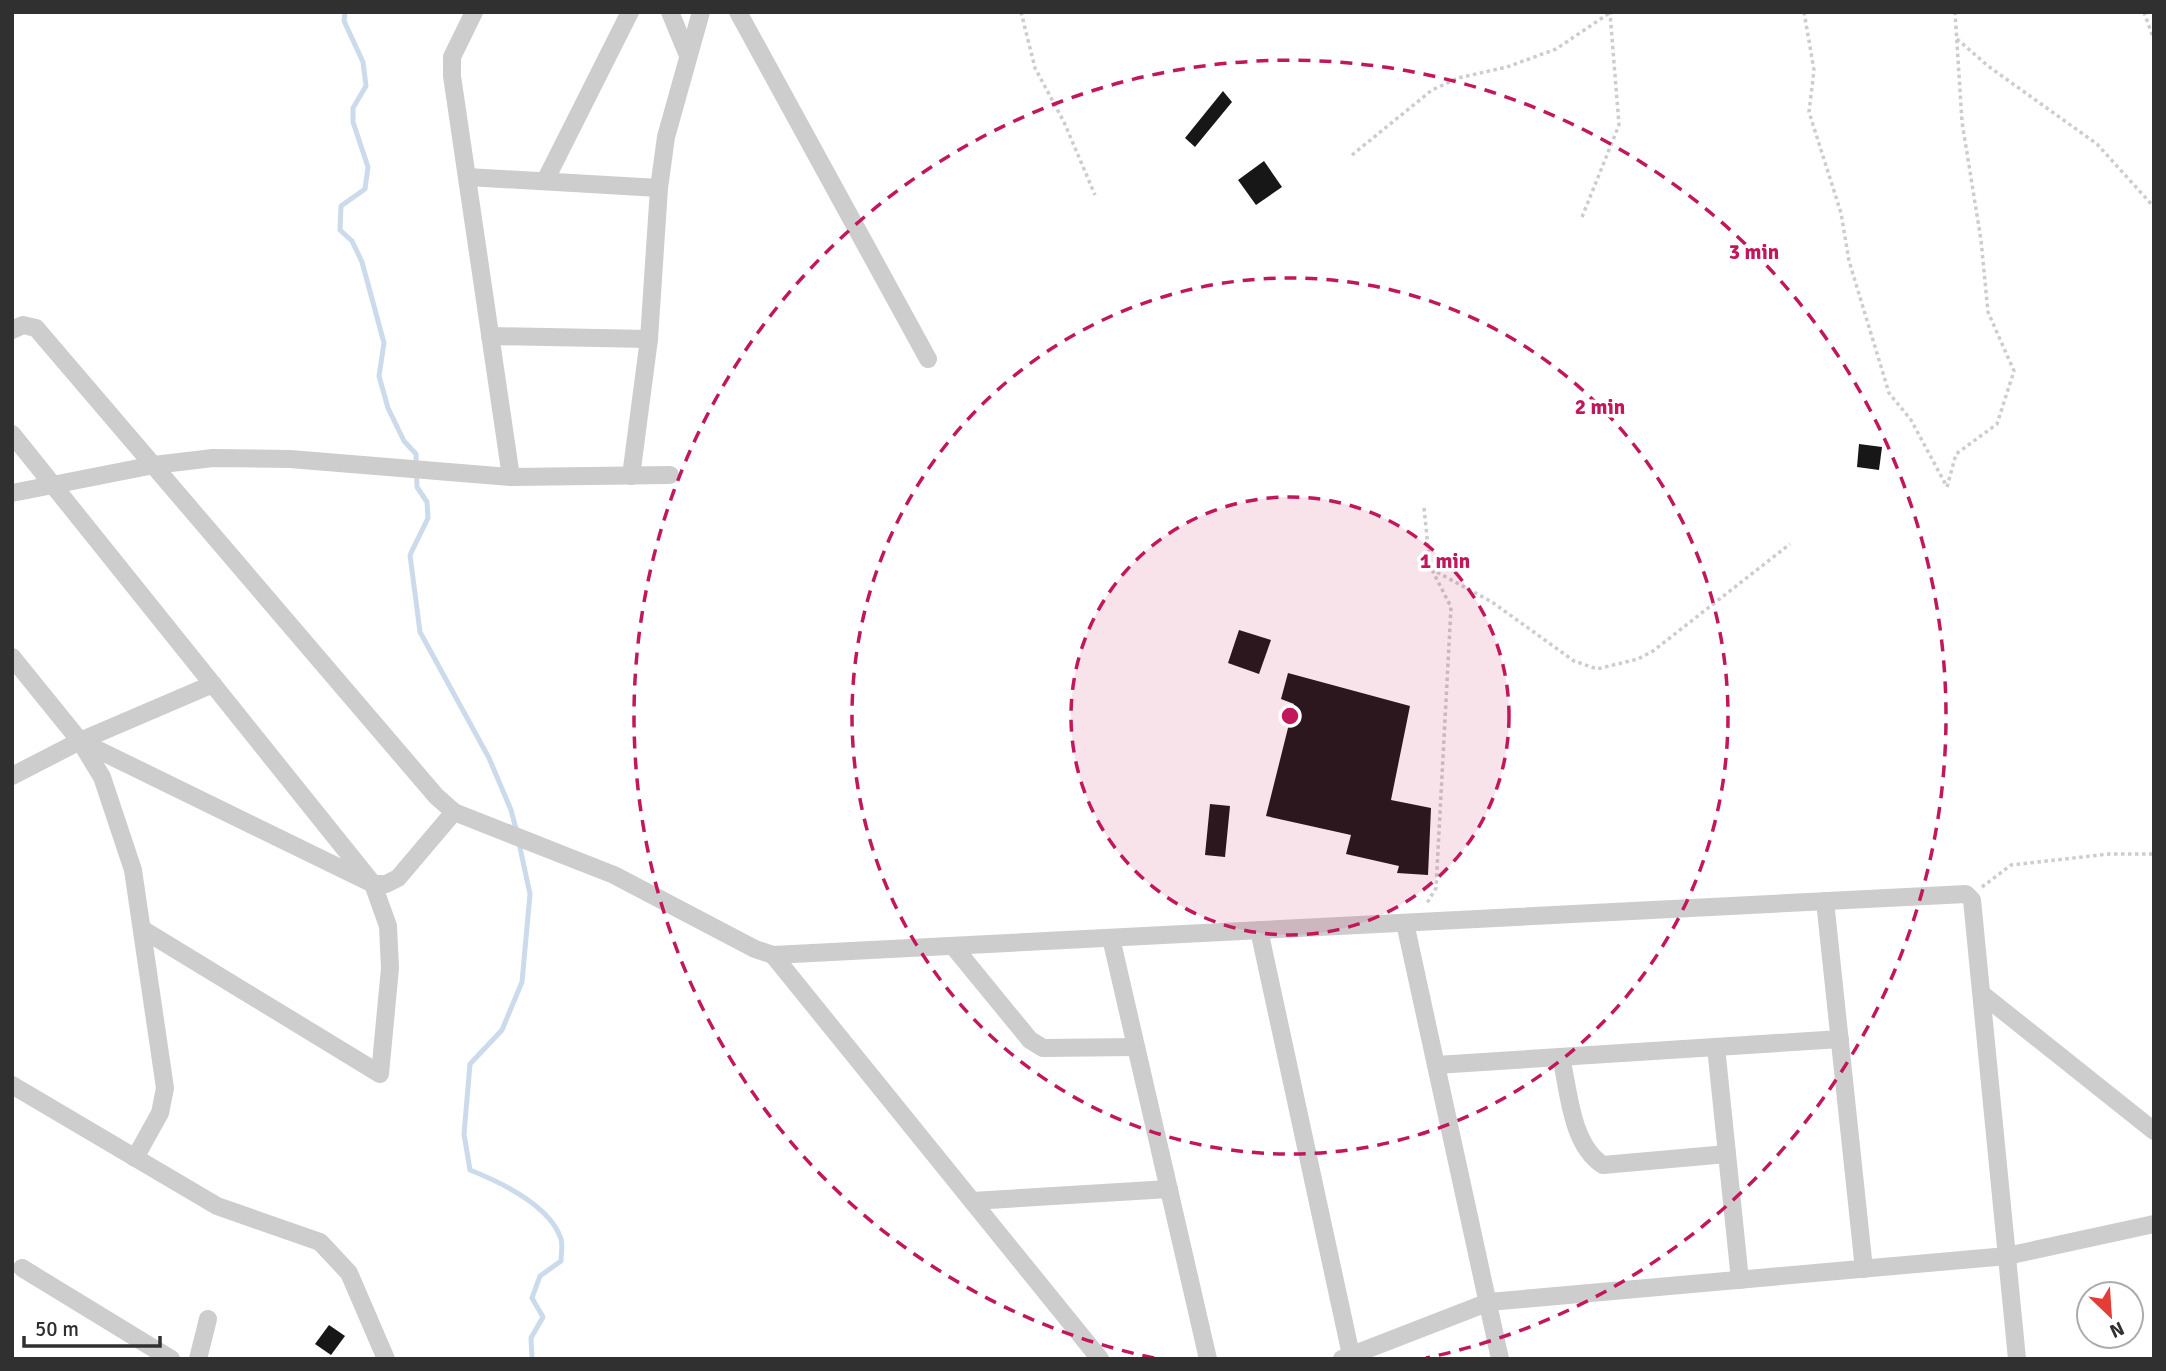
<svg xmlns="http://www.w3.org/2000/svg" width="2166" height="1371" viewBox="0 0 2166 1371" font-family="Signika,sans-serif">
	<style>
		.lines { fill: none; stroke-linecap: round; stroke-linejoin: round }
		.stream { stroke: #cbdbec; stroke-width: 5 }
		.building { fill: #171717 }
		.path { stroke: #cdcdcd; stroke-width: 3.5; stroke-dasharray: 3.5 3.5; stroke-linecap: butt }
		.street { stroke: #cdcdcd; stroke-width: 18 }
		.ring { fill: none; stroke: #c2185b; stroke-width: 3.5; stroke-dasharray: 12 9 }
		.centre { fill: #c2185b; stroke: #fff; stroke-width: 3.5 }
		.ring-label { font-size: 21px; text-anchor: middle; font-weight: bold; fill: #c2185b; stroke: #fff; stroke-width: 7; stroke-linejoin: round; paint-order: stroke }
	</style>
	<rect width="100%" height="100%" fill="#fff"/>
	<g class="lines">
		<!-- stream -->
		<g class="stream">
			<path d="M345,12L344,21L363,62L366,86L353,108V122L368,167L365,189L341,206L340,230L352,241L362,262L384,343L379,376L388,408L404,441L416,454L417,487L427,502L428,518L410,555L420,632L489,758L511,810L517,833"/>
			<path d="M519,843L530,894L522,982L502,1030L470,1064L464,1134L470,1170C500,1182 550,1205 561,1239C563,1245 561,1255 561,1261L540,1276L532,1298L543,1317L531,1338L532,1359"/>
		</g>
	</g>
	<!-- building -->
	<g class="building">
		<path d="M1223,91L1232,102L1195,147L1185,138Z"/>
		<path d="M1264,161L1282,187L1256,205L1238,180Z"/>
		<path d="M1859,444L1882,447L1879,470L1857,467Z"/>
		<path d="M1239,630L1271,640L1259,674L1228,663Z"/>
		<path d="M1288,673L1410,706L1391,800L1431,808L1428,875L1397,873L1399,866L1346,854L1351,835L1266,816L1294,704L1281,699Z"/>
		<path d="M1210,804L1230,806L1225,857L1205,855Z"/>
		<path d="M329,1325L345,1336L331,1355L315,1344Z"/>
	</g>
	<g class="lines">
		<!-- path -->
		<g class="path">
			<path d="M1021,12L1035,68L1064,122L1095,195"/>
			<path d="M1804,12L1814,70L1809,112L1841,213L1849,261L1889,393L1911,420L1946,485"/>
			<path d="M2144,12L2154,40"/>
			<path d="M1957,39L1988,66L2097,144L2154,207"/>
			<path d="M1352,155L1432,90L1458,78L1507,67L1556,49L1611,12"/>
			<path d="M1582,217L1619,125L1610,13"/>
			<path d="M1947,487L1956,454L1997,424L2014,371L1988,312L1981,240L1962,122L1955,12"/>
			<path d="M1424,508L1430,566L1451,607L1436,888L1427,903"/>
			<path d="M1431,569L1492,602L1574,661L1597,669L1638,659L1653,651L1790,544"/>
			<path d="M1982,887L2011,865L2109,854H2154"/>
		</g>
		<!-- street -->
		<g class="street">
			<path d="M474,12L452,57V76L511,477"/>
			<path d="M670,12L687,53"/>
			<path d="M738,12L928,359"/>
			<path d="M467,177L659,188"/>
			<path d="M545,181L630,12"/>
			<path d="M12,330L23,325L36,328L436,796L454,812L614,875L755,949L773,955L1966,894L1972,900L2017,1359"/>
			<path d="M490,336L649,339"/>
			<path d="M12,434L373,884L388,926L390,968L380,1074L142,929"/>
			<path d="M631,476L649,339L659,188L666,137L701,12"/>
			<path d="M12,493L154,465L213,458L290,459L511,477L670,475"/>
			<path d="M12,657L80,741L373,884H386L398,878L454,812"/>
			<path d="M80,741L102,777L133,870L165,1088L160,1113L135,1158"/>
			<path d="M12,776L80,741L213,684"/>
			<path d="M1825,901L1864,1269"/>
			<path d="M1405,923L1500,1359"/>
			<path d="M1259,930L1351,1355"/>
			<path d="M1111,938L1208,1359"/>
			<path d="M953,946L1030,1040L1043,1048L1136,1047"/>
			<path d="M773,955L1100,1359"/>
			<path d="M1982,994L2154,1131"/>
			<path d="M1716,1047L1740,1280"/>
			<path d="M1561,1057C1569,1091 1571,1145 1603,1165L1727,1154"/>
			<path d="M1436,1065L1840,1039"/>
			<path d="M12,1085L217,1206L320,1242L349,1273L386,1359"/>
			<path d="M972,1201L1169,1189"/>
			<path d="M22,1268L171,1359"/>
			<path d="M198,1359L208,1319"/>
			<path d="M1342,1359L1489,1302L2007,1256L2154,1224"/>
		</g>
	</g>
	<!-- distance rings -->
	<circle cx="1290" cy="716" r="219" fill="#c2185b" fill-opacity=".12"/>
	<g class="ring">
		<circle cx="1290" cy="716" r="219"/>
		<circle cx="1290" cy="716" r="438"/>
		<path d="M1154 1358A656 656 0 1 1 1426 1358"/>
	</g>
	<circle cx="1290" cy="716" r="10" class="centre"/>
	<g class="ring-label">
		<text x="1754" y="259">3 min</text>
		<text x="1600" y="414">2 min</text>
		<text x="1445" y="568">1 min</text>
	</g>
	<!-- border -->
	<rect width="2166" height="1371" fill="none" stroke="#303030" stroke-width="28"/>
	<!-- north arrow -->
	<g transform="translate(2110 1315) rotate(155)"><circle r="33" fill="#ffffff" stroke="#acacac" stroke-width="2"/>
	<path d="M0-5L12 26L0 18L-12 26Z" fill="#e43d35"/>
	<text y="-10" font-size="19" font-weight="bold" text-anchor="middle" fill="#303030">N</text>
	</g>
	<!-- scale -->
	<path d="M24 1336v10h136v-10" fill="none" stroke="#303030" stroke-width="3.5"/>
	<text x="35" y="1336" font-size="21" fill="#303030" stroke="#ffffff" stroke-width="5" paint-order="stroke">50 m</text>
</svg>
